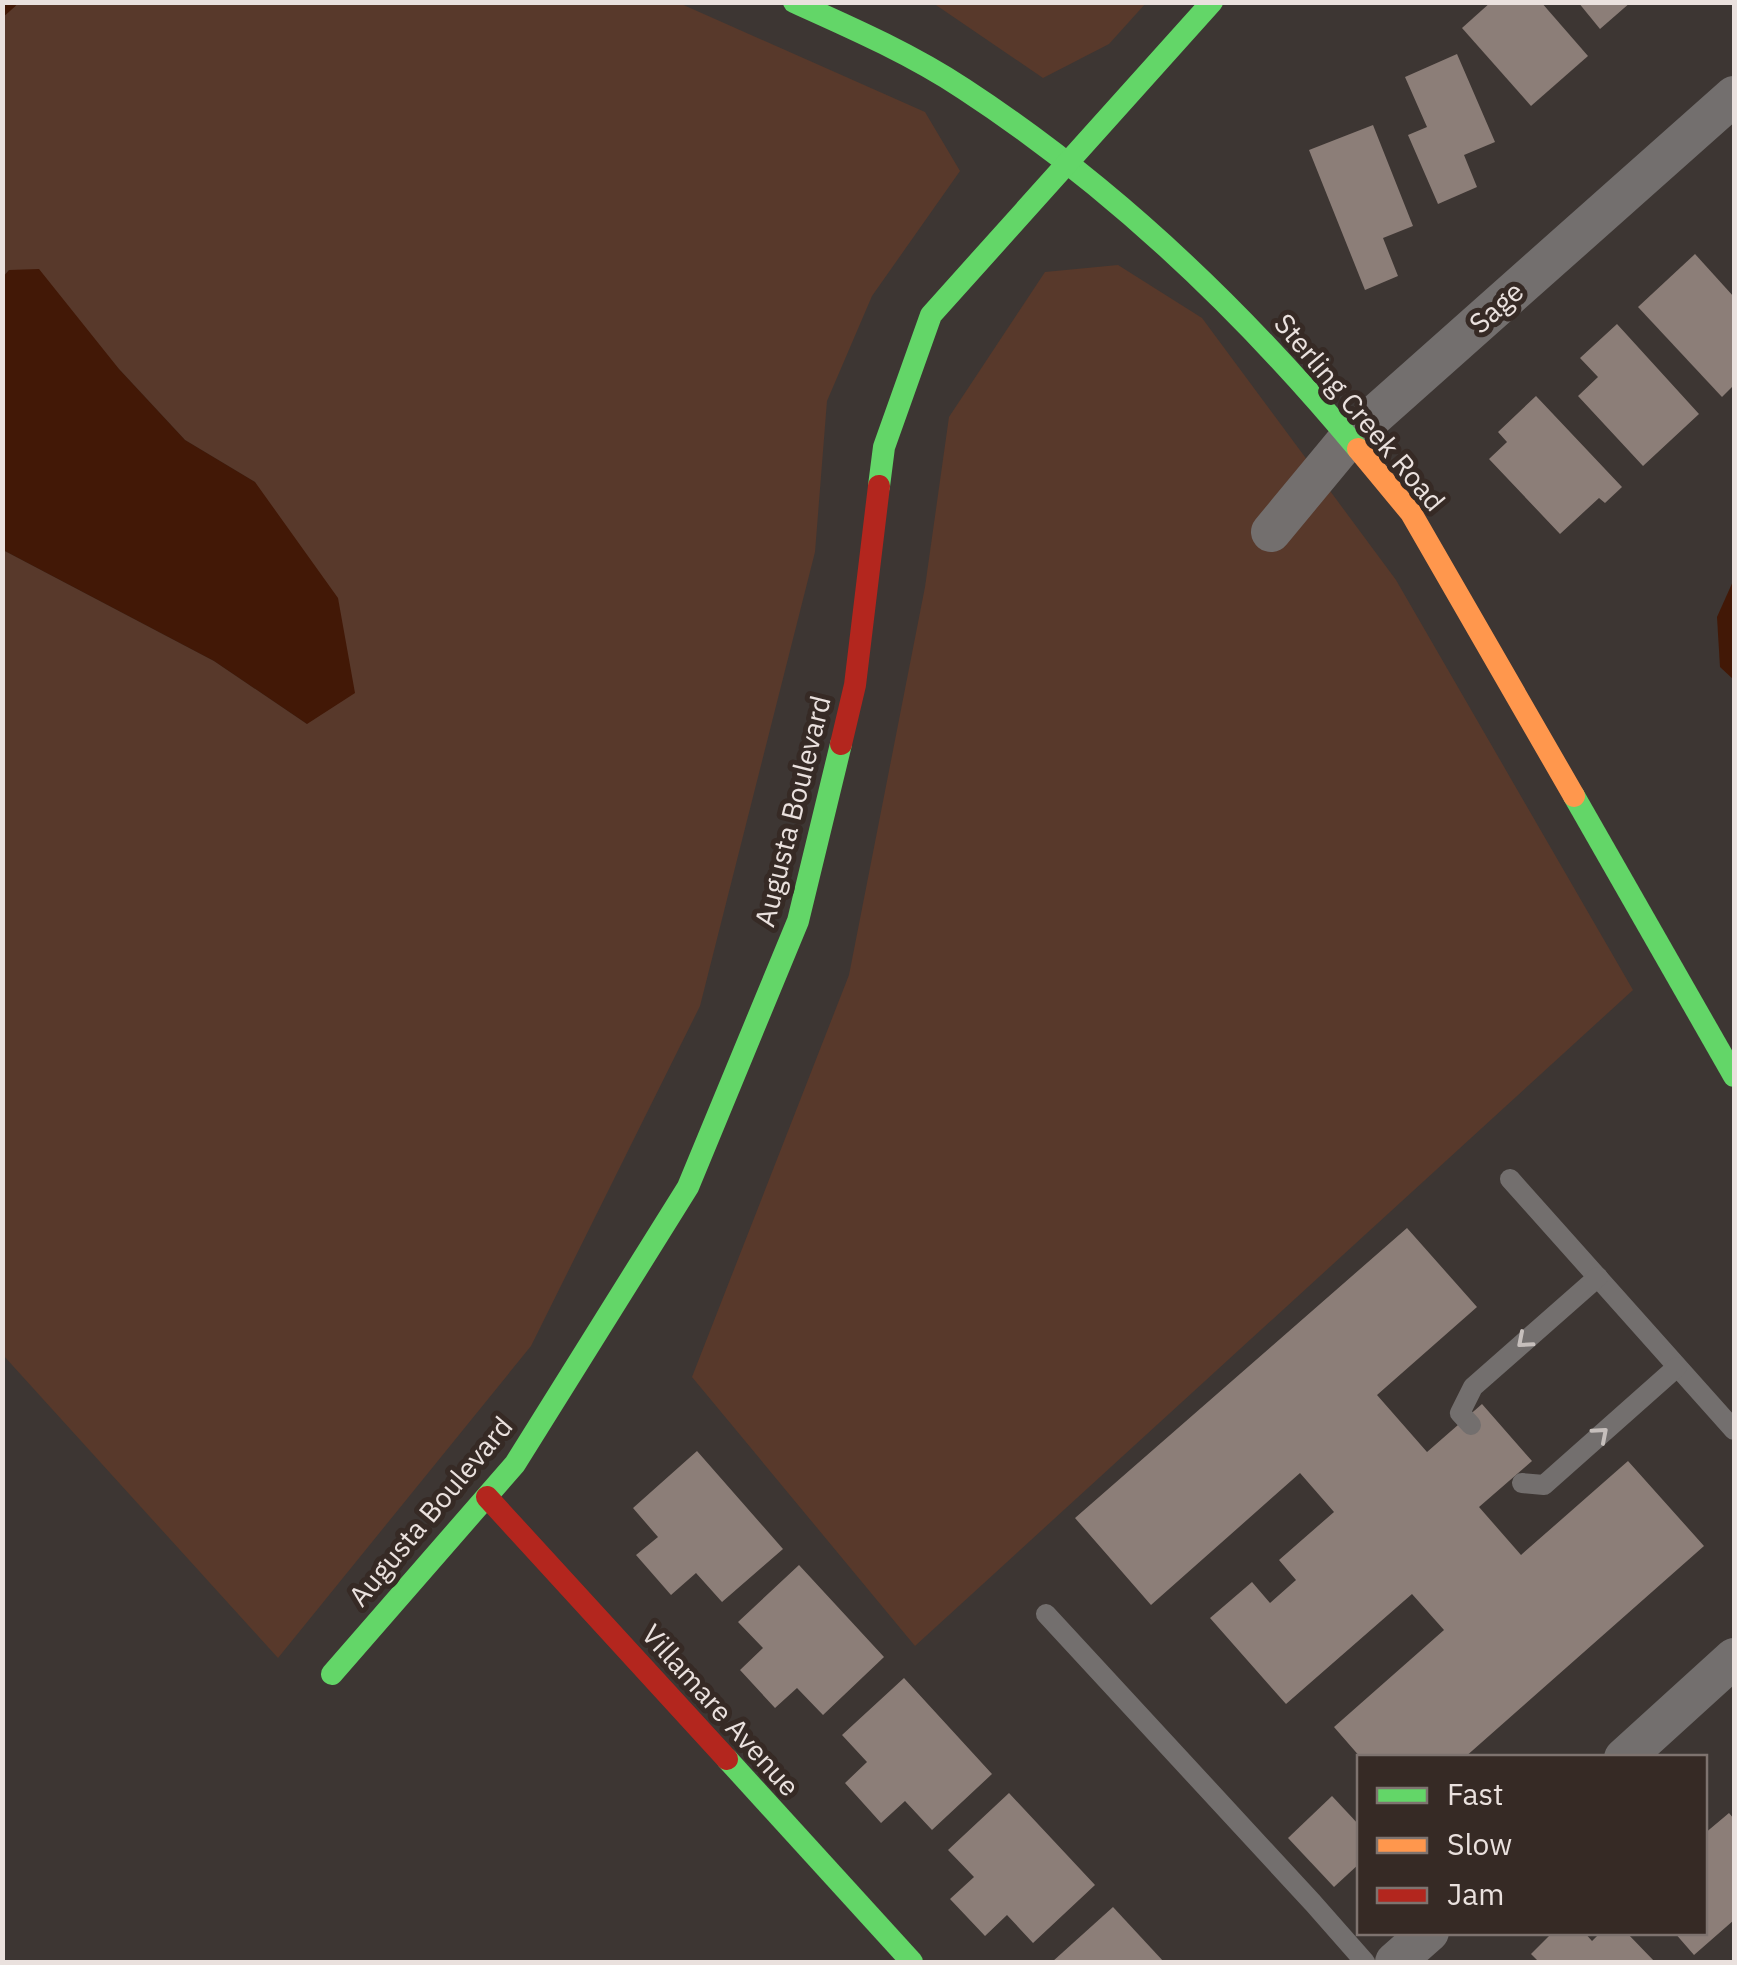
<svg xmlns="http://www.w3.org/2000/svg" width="1737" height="1965" viewBox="0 0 1737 1965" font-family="'IBM Plex Sans',sans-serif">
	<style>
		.green { fill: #58392b }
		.water { fill: #421806 }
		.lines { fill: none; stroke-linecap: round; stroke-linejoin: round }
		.stream { stroke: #421806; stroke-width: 12 }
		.building { fill: #8c7e78 }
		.lane { stroke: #736f6e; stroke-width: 20 }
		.street { stroke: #736f6e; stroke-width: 40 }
		.fast { stroke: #63d668; stroke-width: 22 }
		.slow { stroke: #ff974d; stroke-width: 22 }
		.jam { stroke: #b3261e; stroke-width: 22 }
		.oneway { stroke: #c6bfbc }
		.labels { text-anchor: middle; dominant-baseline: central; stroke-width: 10; stroke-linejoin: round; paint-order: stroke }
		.street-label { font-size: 28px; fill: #eae1de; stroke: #362a25 }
	</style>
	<rect width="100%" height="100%" fill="#3d3633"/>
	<!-- green -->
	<g class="green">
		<path d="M3,3H679L925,112L960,171L872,296L827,401L815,552L700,1006L531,1346L278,1658L3,1355V550L214,661L307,724L255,482L185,440L119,369L9,270L3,277Z"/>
		<path d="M933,3H1146L1109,44L1043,78Z"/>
		<path d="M1118,265L1202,318L1396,580L1633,990L915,1646L692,1377L849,975L925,587L949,417L1045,272Z"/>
	</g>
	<!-- water -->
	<g class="water">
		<path d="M39,269L119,369L185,440L255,482L338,598L355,693L307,724L214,661L3,550V277L9,270Z"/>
		<path d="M1734,579V680L1720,667L1717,617Z"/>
	</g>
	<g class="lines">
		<!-- stream -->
		<path class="stream" d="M2,10L11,2"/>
	</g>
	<!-- building -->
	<g class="building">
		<path d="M1491,2H1541L1588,56L1531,106L1462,28Z"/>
		<path d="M1578,2H1631L1600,29Z"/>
		<path d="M1457,54L1495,142L1464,155L1477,187L1438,204L1408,135L1427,127L1405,77Z"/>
		<path d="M1373,125L1413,226L1383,238L1398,276L1365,290L1309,150Z"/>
		<path d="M1695,254L1734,297V385L1722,397L1638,307Z"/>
		<path d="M1617,324L1699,414L1643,466L1578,396L1598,377L1580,358Z"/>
		<path d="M1536,396L1622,487L1605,503L1599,498L1560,534L1489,459L1507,442L1498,432Z"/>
		<path d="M1407,1228L1477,1307L1377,1395L1427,1452L1482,1404L1532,1461L1479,1507L1521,1555L1628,1461L1704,1546L1464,1758H1361L1334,1727L1444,1630L1412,1594L1286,1704L1210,1618L1252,1582L1270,1603L1296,1580L1279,1560L1334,1512L1300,1473L1151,1605L1075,1518Z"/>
		<path d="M697,1451L783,1549L722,1602L696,1573L671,1595L636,1555L658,1537L633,1508Z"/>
		<path d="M799,1565L884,1657L823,1715L797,1688L775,1708L740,1670L763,1648L738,1622Z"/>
		<path d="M904,1678L992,1774L932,1830L905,1801L881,1823L845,1783L867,1762L842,1735Z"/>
		<path d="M1009,1793L1095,1885L1033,1943L1007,1915L985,1936L950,1899L974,1877L948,1850Z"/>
		<path d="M1332,1796L1360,1826V1863L1334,1887L1288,1838Z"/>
		<path d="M1729,1813L1734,1819V1920L1694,1955L1674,1932H1704V1834Z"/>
		<path d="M1113,1907L1164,1962H1052Z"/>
		<path d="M1553,1932H1584L1592,1941L1601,1932H1626L1655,1962H1539L1531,1954Z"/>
	</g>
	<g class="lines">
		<!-- lane -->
		<g class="lane">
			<path d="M1510,1179L1734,1430"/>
			<path d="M1471,1425L1460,1413L1473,1387L1598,1277"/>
			<path d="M1522,1483L1544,1485L1677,1367"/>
			<path d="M1046,1614L1313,1903L1365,1962"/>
		</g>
		<!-- street -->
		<g class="street">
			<path d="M1271,532L1348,439L1734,96"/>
			<path d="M1624,1758L1734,1658"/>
			<path d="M1395,1962L1429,1932"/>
		</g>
		<!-- fast -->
		<g class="fast">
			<path d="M794,2C852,28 911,54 964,89C1114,187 1244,312 1358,449"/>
			<path d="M879,486L884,447L931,315L1212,2"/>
			<path d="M1574,796L1734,1076"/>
			<path d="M332,1674L515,1464L688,1187L798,921L841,744"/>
			<path d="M727,1759L912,1962"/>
		</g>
		<!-- slow -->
		<path class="slow" d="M1358,449L1411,513L1574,796"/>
		<!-- jam -->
		<g class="jam">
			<path d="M841,744L855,685L879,486"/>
			<path d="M487,1497L727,1759"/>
		</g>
	</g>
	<!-- one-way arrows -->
	<defs><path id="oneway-chevron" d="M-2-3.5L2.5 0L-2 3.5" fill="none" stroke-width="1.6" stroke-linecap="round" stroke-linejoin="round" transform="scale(2.5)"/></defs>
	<g class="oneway">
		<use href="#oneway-chevron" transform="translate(1524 1341) rotate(139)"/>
		<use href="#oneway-chevron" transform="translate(1601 1434) rotate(-41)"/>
	</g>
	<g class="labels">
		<!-- street labels -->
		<g class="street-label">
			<text transform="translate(1496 307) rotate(-42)">Sage</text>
			<text transform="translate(1360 412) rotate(50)">Sterling Creek Road</text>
			<text transform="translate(792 811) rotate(-76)">Augusta Boulevard</text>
			<text transform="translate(430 1511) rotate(-50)">Augusta Boulevard</text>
			<text transform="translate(721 1710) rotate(48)">Villamare Avenue</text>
		</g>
	</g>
	<!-- border -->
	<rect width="1737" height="1965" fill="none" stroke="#eae1de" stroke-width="10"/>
	<!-- legend -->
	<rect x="1357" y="1755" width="350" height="180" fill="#362a25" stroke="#7e736f" stroke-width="2.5"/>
	<rect x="1377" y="1788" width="50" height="15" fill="#63d668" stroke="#7e736f" stroke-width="2.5"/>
	<text x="1447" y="1805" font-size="30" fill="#eae1de">Fast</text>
	<rect x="1377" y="1838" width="50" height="15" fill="#ff974d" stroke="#7e736f" stroke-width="2.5"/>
	<text x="1447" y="1855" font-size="30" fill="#eae1de">Slow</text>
	<rect x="1377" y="1888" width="50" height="15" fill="#b3261e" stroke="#7e736f" stroke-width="2.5"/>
	<text x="1447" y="1905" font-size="30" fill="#eae1de">Jam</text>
</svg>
